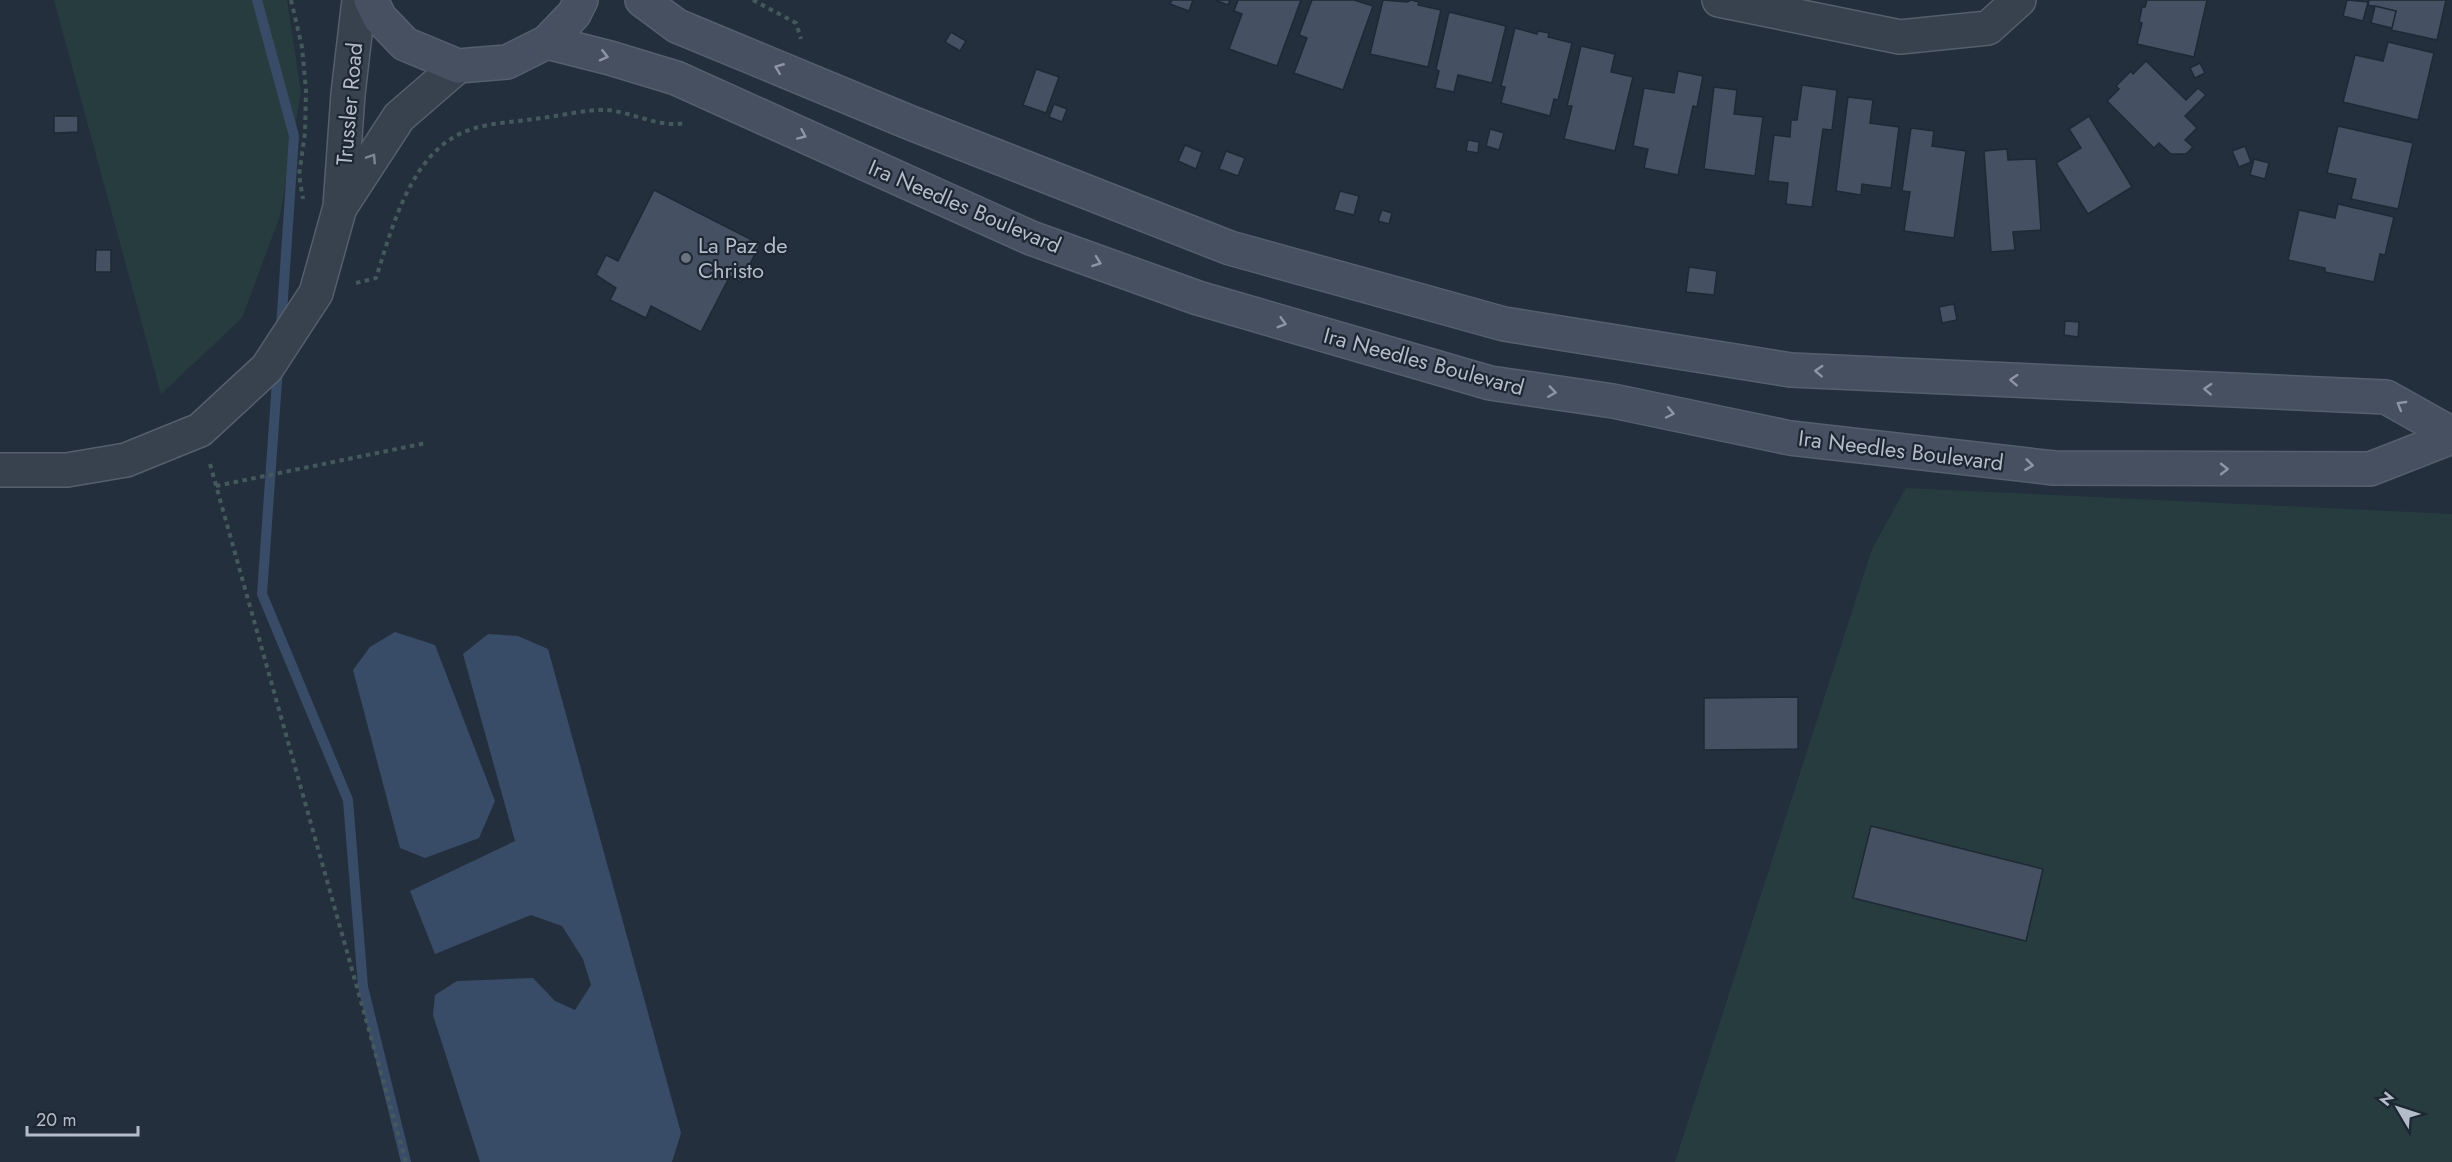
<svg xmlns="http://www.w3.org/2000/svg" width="2452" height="1162" viewBox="0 0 2452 1162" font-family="Jost,sans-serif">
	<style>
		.green { fill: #263c3f }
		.water { fill: #394c67 }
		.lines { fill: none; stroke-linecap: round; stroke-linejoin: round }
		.stream { stroke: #394c67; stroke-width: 10 }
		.building { fill: #455162; stroke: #1f2835; stroke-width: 1.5 }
		.minor-casing { stroke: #565f6c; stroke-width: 36 }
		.secondary-casing { stroke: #565f6c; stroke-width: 36 }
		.path { stroke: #44595c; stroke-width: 4; stroke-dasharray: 4.5 4.5; stroke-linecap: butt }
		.minor { stroke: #38414e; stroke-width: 33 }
		.secondary { stroke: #465061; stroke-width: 33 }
		.oneway { stroke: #8e96a5 }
		.oneway2 { stroke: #7c8592 }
		.worship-dot { fill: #6b7280; stroke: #1d2633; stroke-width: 2 }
		.labels { text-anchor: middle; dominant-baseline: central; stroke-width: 4.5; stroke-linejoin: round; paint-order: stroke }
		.street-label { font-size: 22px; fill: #b4bcc9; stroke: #1d2633 }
		.poi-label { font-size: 22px; fill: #b4bcc9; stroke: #1d2633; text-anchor: start }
	</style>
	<rect width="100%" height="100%" fill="#242f3e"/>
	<!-- green -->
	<g class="green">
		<path d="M54,0H287L301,92L280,216L242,318L161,394Z"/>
		<path d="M1906,488L2452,514V1162H1675L1872,549Z"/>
	</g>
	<!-- water -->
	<g class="water">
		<path d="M395,632L435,645L495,801L479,838L425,858L400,848L353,670L370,647Z"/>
		<path d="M488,634L518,636L548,649L681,1133L672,1162H480L433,1015L435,995L457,981L533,978L555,1001L575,1010L591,985L583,959L562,926L531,915L435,954L410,891L515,841L463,654Z"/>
	</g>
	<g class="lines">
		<!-- stream -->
		<g class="stream">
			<path d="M257,0L294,136L281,327"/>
			<path d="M278,367L262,594L348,800L363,987L406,1162"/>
		</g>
	</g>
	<!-- building -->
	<g class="building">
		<path d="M1172,0H1193L1189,11L1170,4Z"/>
		<path d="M1215,0H1230L1228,5Z"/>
		<path d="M1238,0H1301L1277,66L1229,49L1242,14L1234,11Z"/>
		<path d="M1312,0H1354L1373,6L1343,90L1294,73L1307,38L1299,35Z"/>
		<path d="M1383,0L1407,2L1411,0L1419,2L1418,5L1441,10L1428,67L1370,54Z"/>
		<path d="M2147,0H2207L2194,57L2137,44L2142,23L2139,22L2142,7H2145Z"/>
		<path d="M2347,0L2368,2L2363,21L2343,16Z"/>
		<path d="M2369,0H2446L2437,40L2391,30L2396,11L2368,5Z"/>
		<path d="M2375,6L2396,11L2392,28L2371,23Z"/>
		<path d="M1449,12L1506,26L1492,83L1458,75L1454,92L1435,88L1439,71L1436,69Z"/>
		<path d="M1515,28L1537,34L1538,31L1549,33L1548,37L1572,43L1558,100L1554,99L1550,116L1501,103L1505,87L1501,86Z"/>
		<path d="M951,32L966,41L960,51L945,42Z"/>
		<path d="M2388,42L2434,53L2418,120L2343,102L2355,55L2383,61Z"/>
		<path d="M1581,46L1615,54L1611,72L1633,77L1615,151L1564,139L1572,106H1567Z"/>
		<path d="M2146,61L2186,100L2198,88L2206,95L2185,116L2197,128L2185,140L2193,147L2186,154H2171L2159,143L2154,148L2107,101L2119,89L2116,86L2131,71L2133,74Z"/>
		<path d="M2200,63L2205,73L2195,78L2190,68Z"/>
		<path d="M1036,69L1059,77L1046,113L1023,105Z"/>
		<path d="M1678,71L1703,76L1697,107L1693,106L1678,175L1644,168L1648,149L1633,146L1644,88L1674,93Z"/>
		<path d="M1802,85L1837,90L1832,130L1823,129L1812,207L1786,204L1788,183L1768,181L1774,135L1790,137L1791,120H1797Z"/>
		<path d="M1714,87L1737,90L1734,114L1763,117L1755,176L1704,169Z"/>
		<path d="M1848,97L1873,100L1870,123L1899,127L1891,188L1862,184L1861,195L1836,191Z"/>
		<path d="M1054,104L1067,109L1062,122L1049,117Z"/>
		<path d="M54,116H78V132L54,133Z"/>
		<path d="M2089,116L2132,187L2088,214L2056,163L2081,148L2069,129Z"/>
		<path d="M2338,126L2413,143L2398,209L2351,199L2356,179L2327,173Z"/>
		<path d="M1911,128L1934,131L1932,146L1966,151L1954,238L1904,231L1910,192L1902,191Z"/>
		<path d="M1490,129L1504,133L1499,150L1486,146Z"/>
		<path d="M1468,140L1479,142L1478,153L1466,151Z"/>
		<path d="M1185,145L1202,152L1196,169L1178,161Z"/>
		<path d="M2245,146L2251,162L2239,167L2232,151Z"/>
		<path d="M2007,149L2008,160L2036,159L2041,230L2013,232L2015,250L1991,252L1984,151Z"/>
		<path d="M1226,151L1245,158L1238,176L1219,169Z"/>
		<path d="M2254,159L2269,163L2265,179L2250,175Z"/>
		<path d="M654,190L760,244L741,282L730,276L701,332L651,306L646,318L610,300L616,288L596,275L606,255L618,261Z"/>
		<path d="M1340,191L1359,196L1354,215L1334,210Z"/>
		<path d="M2338,204L2394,217L2385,255L2380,254L2374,282L2325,272V268L2288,260L2299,210L2335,218Z"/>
		<path d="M1382,210L1392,213L1389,224L1378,221Z"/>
		<path d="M96,250H111V272H95Z"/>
		<path d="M1689,267L1717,271L1714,295L1686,292Z"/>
		<path d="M1954,304L1957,320L1942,323L1939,307Z"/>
		<path d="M2065,321L2079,322L2078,337L2064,335Z"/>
		<path d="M1798,697V749L1704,750V698Z"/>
		<path d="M1871,826L2043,869L2026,941L1853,898Z"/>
	</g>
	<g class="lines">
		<!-- minor casing -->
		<g class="minor-casing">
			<g id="minor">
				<path d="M1719,0L1900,37L1988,28L2019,0"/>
				<path d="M341,206L399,117L458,66"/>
				<path d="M0,470H67L126,460L200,430L267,368L316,293L340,207L348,94L359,0"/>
			</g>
		</g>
		<!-- secondary casing -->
		<g class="secondary-casing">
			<g id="secondary">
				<path d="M371,0L380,18L405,44L458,66L507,62L547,42L574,14L581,0"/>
				<path d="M642,0L677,26L911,123L1230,248L1504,324L1791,370L2386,397L2452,434"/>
				<path d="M547,42L610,58L676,78L1031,238L1198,298L1490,383L1613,401L1790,438L2054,468L2370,469L2452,437"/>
			</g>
		</g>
		<!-- path -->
		<g class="path">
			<path d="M291,0L302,47L306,91L305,133L299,175L303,199"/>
			<path d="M753,0L796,23L801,39"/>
			<path d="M356,283L376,278C391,231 408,164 454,137C477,123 508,123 534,119C554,117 587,109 606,110C633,112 658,128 686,123"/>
			<path d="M210,464L406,1162"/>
			<path d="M216,486L426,443"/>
		</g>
		<!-- minor -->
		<use href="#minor" class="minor"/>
		<!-- secondary -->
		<use href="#secondary" class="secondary"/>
	</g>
	<!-- one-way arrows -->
	<defs><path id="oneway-chevron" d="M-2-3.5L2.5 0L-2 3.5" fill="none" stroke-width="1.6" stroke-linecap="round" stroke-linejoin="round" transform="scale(1.5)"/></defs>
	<g class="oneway">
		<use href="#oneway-chevron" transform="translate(604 56) rotate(14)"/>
		<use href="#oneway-chevron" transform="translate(779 68) rotate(-158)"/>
		<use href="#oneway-chevron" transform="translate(802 135) rotate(24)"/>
		<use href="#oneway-chevron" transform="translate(1097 262) rotate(20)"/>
		<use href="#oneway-chevron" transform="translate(1282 323) rotate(16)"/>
		<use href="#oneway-chevron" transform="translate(1819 371) rotate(-177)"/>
		<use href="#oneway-chevron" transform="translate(2014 380) rotate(-177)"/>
		<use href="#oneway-chevron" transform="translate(2208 389) rotate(-177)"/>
		<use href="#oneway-chevron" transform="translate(1552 392) rotate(8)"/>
		<use href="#oneway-chevron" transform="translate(2401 405) rotate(-150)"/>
		<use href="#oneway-chevron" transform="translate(1670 413) rotate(12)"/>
		<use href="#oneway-chevron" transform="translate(2029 465) rotate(7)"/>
		<use href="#oneway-chevron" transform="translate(2224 469)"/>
	</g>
	<use class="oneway2" href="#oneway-chevron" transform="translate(372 158) rotate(-57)"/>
	<!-- markers -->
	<circle class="worship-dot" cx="686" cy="258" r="6"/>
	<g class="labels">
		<!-- street labels -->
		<g class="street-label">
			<text transform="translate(349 104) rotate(-85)">Trussler Road</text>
			<text transform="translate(965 206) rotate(23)">Ira Needles Boulevard</text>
			<text transform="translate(1424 361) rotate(15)">Ira Needles Boulevard</text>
			<text transform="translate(1901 450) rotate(7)">Ira Needles Boulevard</text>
		</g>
		<!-- poi labels -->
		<g class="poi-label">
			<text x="698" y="245">La Paz de<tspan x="698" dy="25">Christo</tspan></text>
		</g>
	</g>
	<!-- north arrow -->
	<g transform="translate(2398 1108) rotate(309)" stroke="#1d2633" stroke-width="4.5" paint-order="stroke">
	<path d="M0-4.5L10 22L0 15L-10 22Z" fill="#b4bcc9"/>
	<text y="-9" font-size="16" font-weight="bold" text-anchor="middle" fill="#b4bcc9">N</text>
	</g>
	<!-- scale -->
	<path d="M27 1126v9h111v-9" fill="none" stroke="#b4bcc9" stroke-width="3"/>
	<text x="36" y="1126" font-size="18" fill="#b4bcc9" stroke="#1d2633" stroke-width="4.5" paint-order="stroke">20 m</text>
</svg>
